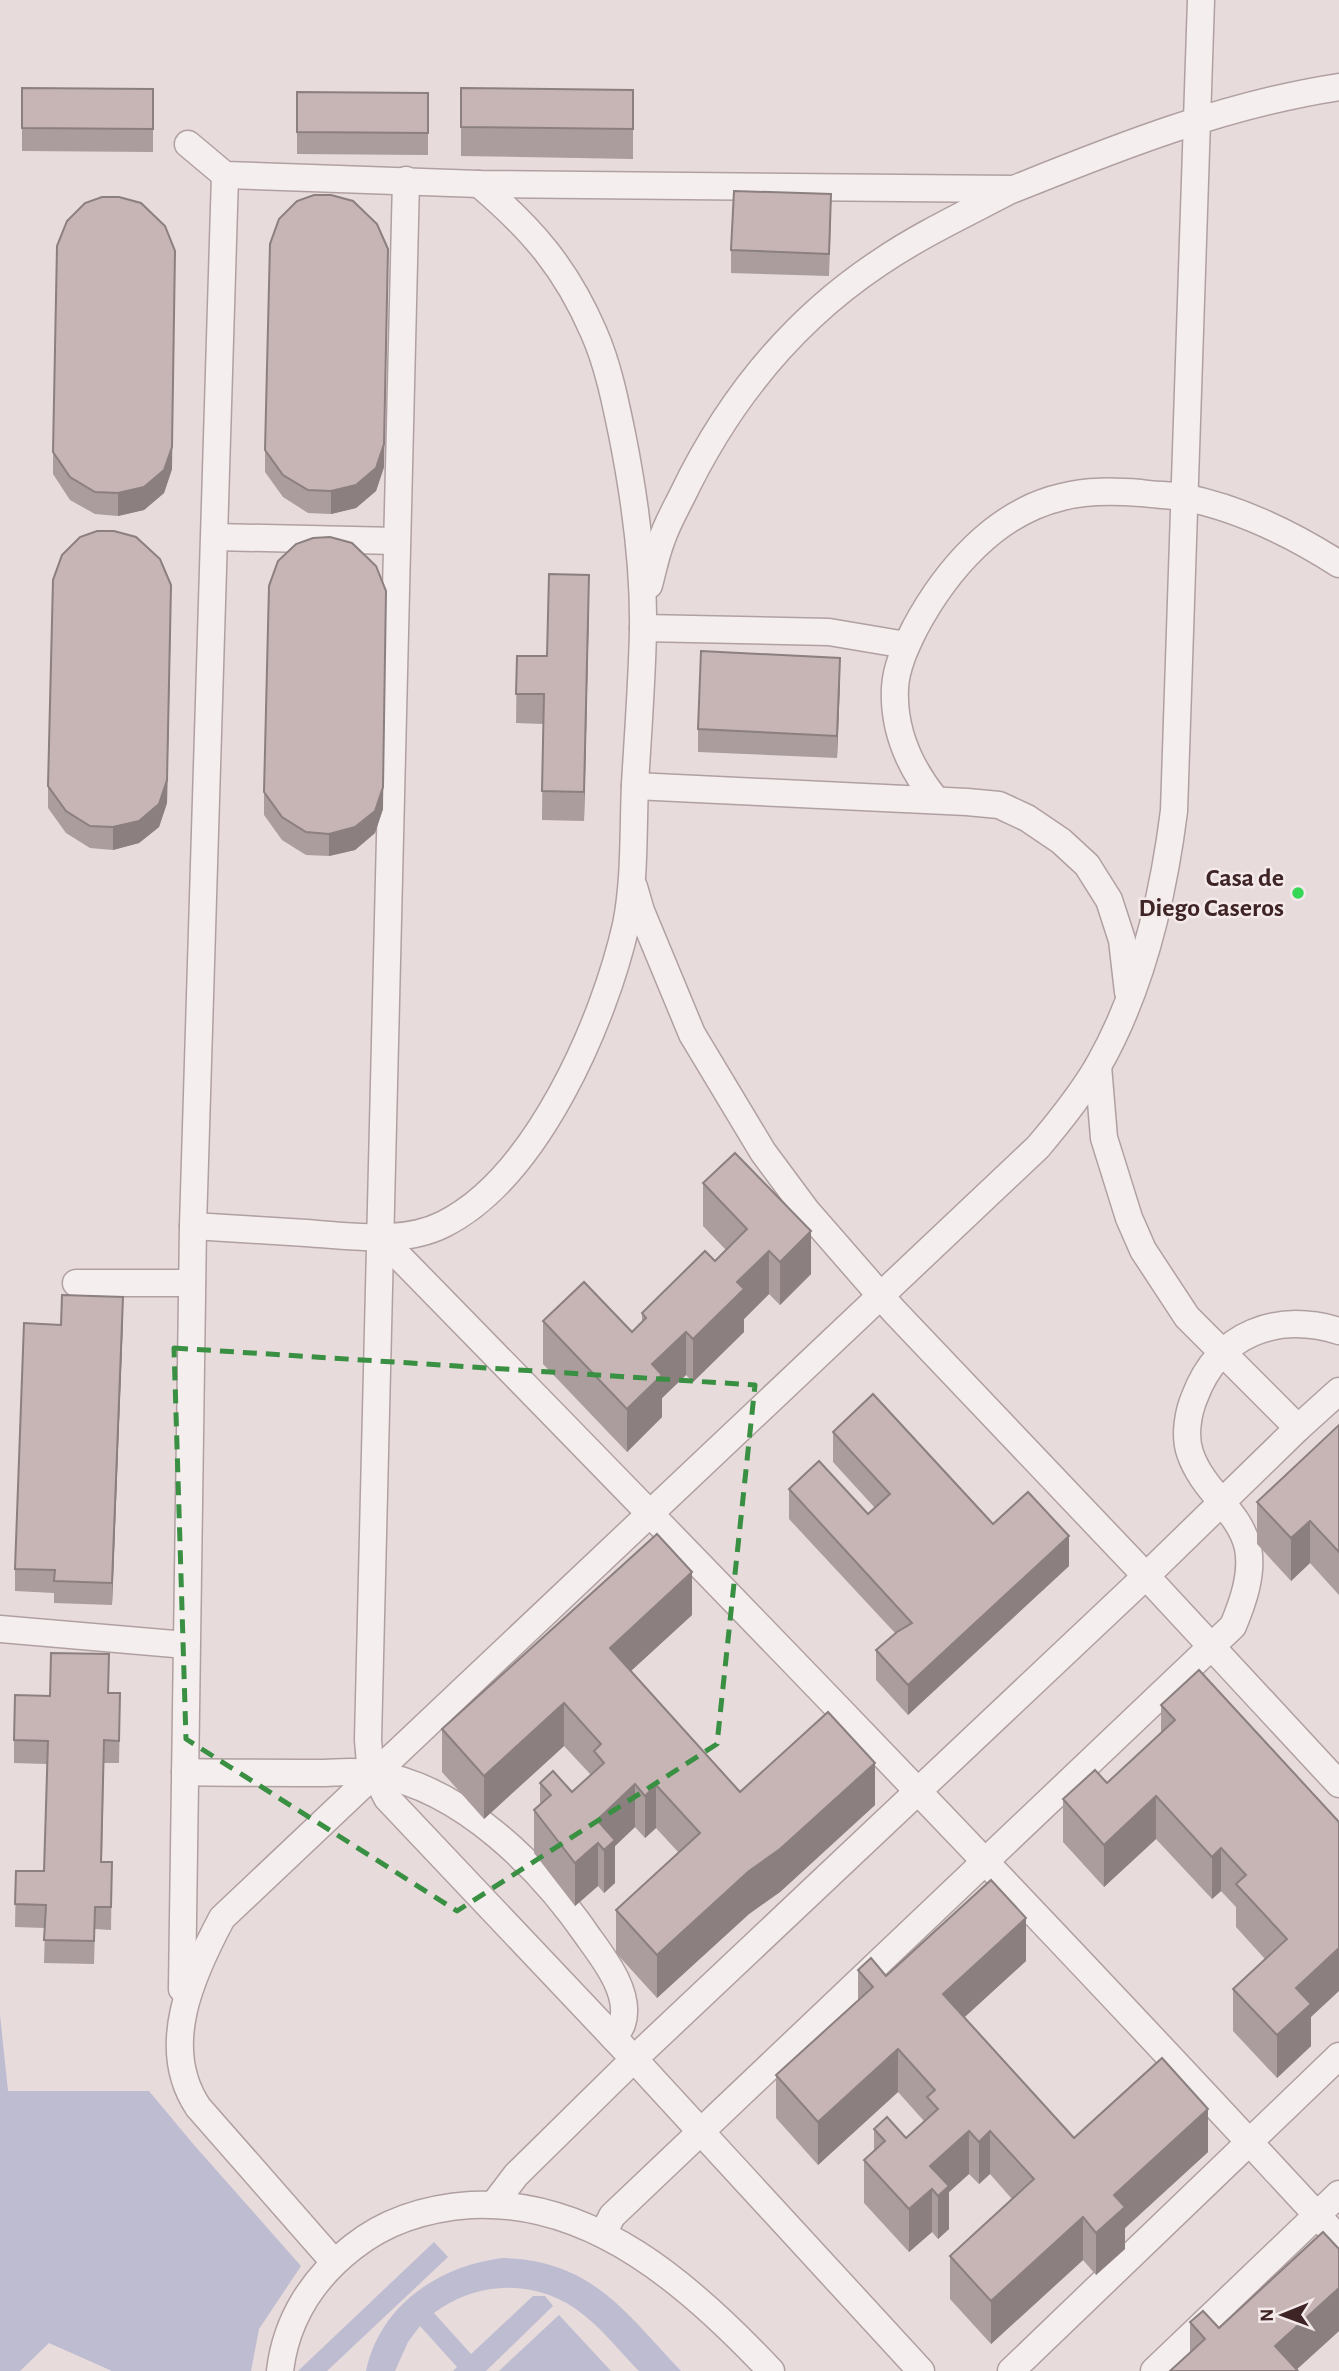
<svg xmlns="http://www.w3.org/2000/svg" width="1339" height="2371" viewBox="0 0 1339 2371" font-family="'Alegreya Sans',sans-serif">
	<style>
		.green { fill: #bebcd1 }
		.lines { fill: none; stroke-linecap: round; stroke-linejoin: round }
		.minor-casing { stroke: #b1a0a1; stroke-width: 29 }
		.minor { stroke: #f5eeee; stroke-width: 26 }
		.wall { fill: #ab9c9d }
		.shaded-wall { fill: #8b7f7f }
		.building { fill: #c7b5b6; stroke: #8b7f7f; stroke-width: 2 }
		.marked { fill: none; stroke: #398f42; stroke-width: 5; stroke-dasharray: 14 9; stroke-linejoin: round }
		.poi-dot { fill: #36d656; stroke: #f5eaeb; stroke-width: 2.5 }
		.labels { text-anchor: middle; dominant-baseline: central; stroke-width: 5; stroke-linejoin: round; paint-order: stroke }
		.poi-label { font-size: 26px; font-weight: bold; fill: #3e2425; stroke: #f5eaeb; text-anchor: end }
	</style>
	<rect width="100%" height="100%" fill="#e7dbdc"/>
	<!-- green -->
	<g class="green">
		<path d="M0,2015L8,2091H149L194,2145L301,2266L259,2329L251,2371H112L49,2343L20,2371H0Z"/>
		<path d="M434,2242L448,2257L327,2371H298Z"/>
		<path d="M502,2258C592,2260 625,2312 681,2371H639C621,2353 605,2332 585,2316C541,2279 480,2279 434,2313L471,2354L533,2296H545L553,2306L486,2371H453L457,2367L420,2326L408,2342L395,2371H366C380,2305 439,2266 502,2258Z"/>
		<path d="M559,2315L611,2371H499Z"/>
	</g>
	<g class="lines">
		<!-- minor casing -->
		<g class="minor-casing">
			<g id="minor">
				<path d="M188,144L225,175L479,184L1014,189C1118,147 1227,104 1339,87"/>
				<path d="M406,180L368,1740L370,1764L387,1798L634,2059L921,2371"/>
				<path d="M215,537L396,541"/>
				<path d="M649,585C653,570 656,554 662,539C667,524 675,510 682,496C727,402 792,321 879,263C920,235 965,214 1009,191"/>
				<path d="M643,628L829,632L906,645"/>
				<path d="M635,786L967,802L999,805L1027,818L1061,841L1087,865L1109,900L1122,940L1128,992"/>
				<path d="M936,800C910,768 893,731 895,688C896,667 906,646 915,628C946,570 996,512 1062,497C1087,490 1115,491 1141,493C1155,495 1170,495 1183,497C1239,508 1292,534 1339,564"/>
				<path d="M634,887L641,911L692,1034L763,1152L806,1210L894,1311L1146,1576L1339,1784"/>
				<path d="M1098,1066L1104,1138L1129,1218L1143,1250L1187,1317L1298,1428"/>
				<path d="M193,1226C231,1228 268,1231 306,1233C350,1236 403,1245 444,1224C537,1177 604,1022 626,925C635,880 633,830 635,784C638,733 642,681 643,630C644,564 635,499 622,434C615,400 608,365 594,333C566,268 532,229 479,184"/>
				<path d="M380,1237C703,1567 1026,1899 1339,2239"/>
				<path d="M76,1283H192"/>
				<path d="M0,1629L186,1645"/>
				<path d="M185,1772C229,1773 273,1773 318,1773C336,1773 357,1770 376,1774C463,1789 541,1868 589,1938C605,1960 632,1995 622,2024C620,2029 616,2034 614,2038"/>
				<path d="M182,1989L193,1226L225,175"/>
				<path d="M494,2204L516,2175L634,2059L1146,1576L1298,1428L1339,1391"/>
				<path d="M603,2234L612,2216L1233,1626C1243,1602 1253,1574 1248,1548C1240,1511 1203,1492 1190,1453C1184,1436 1188,1412 1195,1396C1219,1333 1277,1312 1339,1331"/>
				<path d="M334,2262L198,2107C158,2047 192,1974 222,1918L1038,1147C1060,1121 1081,1095 1098,1066C1142,989 1163,898 1174,811L1201,0"/>
				<path d="M280,2371C286,2320 313,2278 353,2247C387,2220 427,2208 471,2205C594,2199 692,2287 771,2371"/>
				<path d="M1011,2371L1339,2056"/>
				<path d="M1154,2371L1339,2194"/>
			</g>
		</g>
		<!-- minor -->
		<use href="#minor" class="minor"/>
	</g>
	<!-- wall -->
	<g class="wall">
		<path d="M22,88L153,89V152L22,151Z"/>
		<path d="M461,88L633,90V159L461,156Z"/>
		<path d="M297,92L428,93V155L297,154Z"/>
		<path d="M831,217L829,276L731,273V250Z"/>
		<path d="M265,450L384,467L376,491L356,508L331,514L308,513L283,497L265,472Z"/>
		<path d="M53,452L172,469L164,493L144,510L118,516L95,514L70,500L53,474Z"/>
		<path d="M589,604L584,821L542,820L543,724L516,723L517,656H547Z"/>
		<path d="M171,607L167,803L159,827L139,843L113,850L90,848L66,833L48,808V786Z"/>
		<path d="M840,680L837,758L698,752V729Z"/>
		<path d="M264,792L383,809L375,833L355,850L329,856L306,855L282,840L264,815Z"/>
		<path d="M703,1183L811,1274L780,1305L769,1294L744,1319V1332L693,1382L686,1375L662,1398V1417L627,1452L543,1364V1321L632,1332L642,1322V1313L715,1261L726,1250L703,1226Z"/>
		<path d="M123,1319L112,1605L54,1603V1593L15,1591V1569L61,1325Z"/>
		<path d="M1339,1425V1595L1310,1563L1291,1581L1257,1544V1502Z"/>
		<path d="M833,1432L993,1524L1069,1566L908,1715L876,1680V1650L895,1633L789,1519V1489L868,1514L875,1508L833,1462Z"/>
		<path d="M692,1615L631,1671L740,1792L875,1805L780,1892L749,1914L657,1998L616,1953V1910L679,1853L656,1828L645,1838L635,1827L615,1846V1883L604,1893L598,1886L575,1906L534,1853V1810L540,1805V1783L572,1792L591,1775L564,1746L484,1819L442,1772V1729Z"/>
		<path d="M108,1693L120,1716L119,1763H104L102,1862H112L111,1930L95,1929L94,1964L44,1963L45,1928L15,1927L16,1871H44L47,1764L14,1763V1740L50,1696Z"/>
		<path d="M1161,1705L1339,1822L1311,2017V2046L1277,2078L1233,2031V1989L1265,1959L1236,1927V1907L1221,1891L1212,1899L1156,1839L1104,1887L1063,1842V1799L1107,1783L1161,1733Z"/>
		<path d="M1026,1961L964,2017L1074,2138L1208,2152L1125,2228V2249L1096,2275L1083,2260L991,2344L950,2299V2256L1012,2199L990,2174L979,2184L969,2174L949,2192V2229L938,2239L932,2232L909,2252L864,2203V2160L874,2151V2129L906,2138L924,2121L898,2092L818,2165L776,2118V2075L858,2000V1970L886,1976Z"/>
		<path d="M1339,2249V2331L1297,2369L1190,2353V2322L1219,2328Z"/>
	</g>
	<!-- shaded-wall -->
	<g class="shaded-wall">
		<path d="M388,249L384,467L376,491L356,508L331,514V491Z"/>
		<path d="M175,251L172,469L164,493L144,510L118,516V493Z"/>
		<path d="M589,575V604L584,821V792Z"/>
		<path d="M386,591L383,809L375,833L355,850L329,856V834Z"/>
		<path d="M171,607L167,803L159,827L139,843L113,850V827Z"/>
		<path d="M840,658V680L837,758V736Z"/>
		<path d="M811,1231V1274L780,1305V1262Z"/>
		<path d="M769,1251V1294L744,1319V1332L693,1382V1339L737,1282Z"/>
		<path d="M123,1297V1319L112,1605V1583Z"/>
		<path d="M686,1332V1375L662,1398V1417L627,1452V1409L652,1364Z"/>
		<path d="M1310,1521V1563L1291,1581V1538Z"/>
		<path d="M1069,1536V1566L908,1715V1685Z"/>
		<path d="M692,1572V1615L610,1690V1648Z"/>
		<path d="M564,1703V1746L484,1819V1776Z"/>
		<path d="M875,1763V1805L780,1892L749,1914L657,1998V1955L749,1871Z"/>
		<path d="M635,1784V1827L615,1846V1883L604,1893V1850L598,1843V1886L575,1906V1863L597,1820Z"/>
		<path d="M656,1785V1828L645,1838V1796Z"/>
		<path d="M1156,1796V1839L1104,1887V1845Z"/>
		<path d="M1221,1848V1891L1212,1899V1857Z"/>
		<path d="M1026,1918V1961L943,2037V1994Z"/>
		<path d="M1339,1948V1991L1311,2017V2046L1277,2078V2035L1296,1988Z"/>
		<path d="M898,2049V2092L818,2165V2122Z"/>
		<path d="M1208,2109V2152L1125,2228V2249L1096,2275V2233L1114,2195Z"/>
		<path d="M969,2131V2174L949,2192V2229L938,2239V2196L932,2189V2232L909,2252V2209L930,2166Z"/>
		<path d="M990,2131V2174L979,2184V2142Z"/>
		<path d="M1083,2217V2260L991,2344V2301Z"/>
		<path d="M1339,2288V2331L1295,2371L1275,2346Z"/>
	</g>
	<!-- building -->
	<g class="building">
		<path d="M22,88L153,89V129L22,128Z"/>
		<path d="M461,88L633,90V129L461,127Z"/>
		<path d="M297,92L428,93V133L297,132Z"/>
		<path d="M734,191L831,194L829,254L731,250Z"/>
		<path d="M314,195H331L353,201L377,224L388,249L384,444L376,468L356,485L331,491L308,490L283,475L265,450L270,244L279,219L297,201Z"/>
		<path d="M102,197H119L141,203L165,226L175,251L172,447L164,470L144,487L118,493L95,492L70,477L53,452L57,246L67,221L85,203Z"/>
		<path d="M97,531H114L136,537L160,559L171,585L167,780L159,804L139,821L113,827L90,826L66,811L48,786L53,580L62,555L80,537Z"/>
		<path d="M330,537L352,543L376,566L386,591L383,787L375,811L355,827L329,834L306,832L282,817L264,792L269,586L278,561L296,544L313,538Z"/>
		<path d="M549,574L589,575L584,792L542,791L544,694H516L517,656H547Z"/>
		<path d="M701,651L840,658L837,736L698,729Z"/>
		<path d="M735,1153L811,1231L780,1262L769,1251L737,1282L744,1289L693,1339L686,1332L652,1364L662,1375L627,1409L543,1321L584,1282L632,1332L646,1318L642,1313L705,1251L715,1261L747,1229L703,1183Z"/>
		<path d="M62,1295L123,1297L112,1583L54,1581L55,1570L15,1569L24,1323L61,1325Z"/>
		<path d="M873,1394L993,1524L1028,1492L1069,1536L908,1685L876,1650L897,1632L912,1623L789,1489L819,1461L868,1514L890,1494L833,1432Z"/>
		<path d="M1339,1425V1552L1310,1521L1291,1538L1257,1502Z"/>
		<path d="M657,1534L692,1572L610,1648L740,1792L828,1712L875,1763L780,1849L749,1871L657,1955L616,1910L700,1833L656,1785L645,1796L635,1784L597,1820L615,1840L604,1850L598,1843L575,1863L534,1810L551,1795L540,1783L553,1771L572,1792L604,1763L594,1751L601,1744L564,1703L484,1776L442,1729Z"/>
		<path d="M51,1653L109,1654L108,1693H120L119,1741L104,1740L101,1862H112L111,1907H95L94,1941L44,1940L46,1905L15,1904L16,1871H44L48,1741L14,1740L15,1695L50,1696Z"/>
		<path d="M1199,1670L1339,1822V1948L1296,1988L1311,2004L1277,2035L1233,1989L1287,1939L1236,1884L1246,1875L1221,1848L1212,1857L1156,1796L1104,1845L1063,1799L1095,1770L1107,1783L1175,1720L1161,1705Z"/>
		<path d="M991,1880L1026,1918L943,1994L1074,2138L1162,2058L1208,2109L1114,2195L1125,2207L1096,2233L1083,2217L991,2301L950,2256L1034,2179L990,2131L979,2142L969,2131L930,2166L949,2186L938,2196L932,2189L909,2209L864,2160L885,2141L874,2129L887,2117L906,2138L938,2109L927,2097L935,2090L898,2049L818,2122L776,2075L873,1987L858,1970L871,1958L886,1976Z"/>
		<path d="M1323,2232L1339,2249V2288L1275,2346L1298,2371H1170L1205,2339L1190,2322L1203,2311L1219,2328Z"/>
	</g>
	<!-- marked area -->
	<path class="marked" d="M174,1348L755,1385L717,1744L457,1911L186,1739Z"/>
	<!-- markers -->
	<circle class="poi-dot" cx="1298" cy="893" r="7"/>
	<g class="labels">
		<!-- poi labels -->
		<g class="poi-label">
			<text x="1284" y="878">Casa de<tspan x="1284" dy="30">Diego Caseros</tspan></text>
		</g>
	</g>
	<!-- north arrow -->
	<g transform="translate(1283 2315) rotate(269)" stroke="#f5eaeb" stroke-width="5" paint-order="stroke">
	<path d="M0-5L12 26L0 18L-12 26Z" fill="#3e2425"/>
	<text y="-10" font-size="19" font-weight="bold" text-anchor="middle" fill="#3e2425">N</text>
	</g>
</svg>
